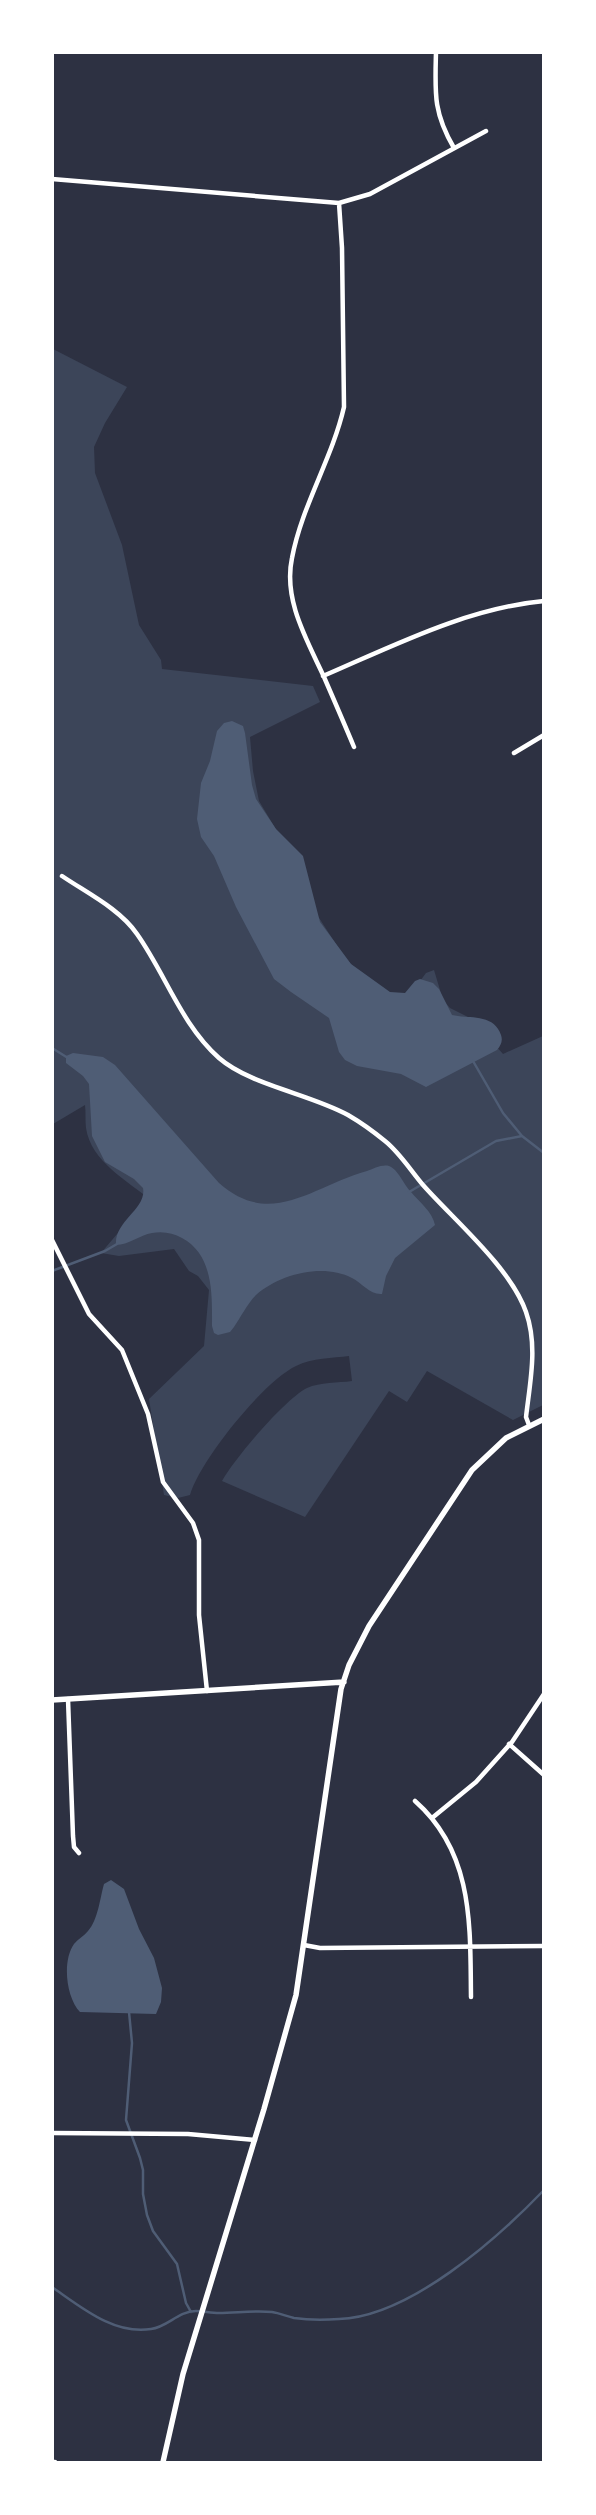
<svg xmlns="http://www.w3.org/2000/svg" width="596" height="2515" font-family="Quicksand,sans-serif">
  <rect width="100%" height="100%" fill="#2d3142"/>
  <!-- green -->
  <path fill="#3c4559" d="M53 349 127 387 105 423 94 447 95 473 122 545 139 625 161 660 162 669 313 686 320 702 250 737 253 771 259 801 280 836 312 907 343 955 367 982 406 1000 426 973 434 970 443 1000 450 1008 472 1019 503 1054 543 1036V1405L513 1420 427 1371 407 1402 389 1391 305 1517 222 1481C235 1458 285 1399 307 1388 320 1382 338 1383 352 1381L349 1356C333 1358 312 1358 296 1366 264 1381 200 1460 190 1495L178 1498 164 1495 149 1399 204 1346 209 1290 198 1276 189 1271 174 1249 119 1256 101 1253 123 1227 152 1201C128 1181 91 1162 86 1128 85 1120 86 1113 85 1105L53 1124Z"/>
  <!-- water -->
  <path fill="#4f5d75" d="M232 721 243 726 245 733 252 785 256 799 276 829 303 856 320 922 351 964 390 992 405 993 415 981 420 979 433 983 439 989 452 1015C468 1019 494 1013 501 1035 503 1041 501 1045 497 1050L426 1087 401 1074 357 1066 345 1060 339 1052 329 1018 291 992 274 979 236 907 214 856 201 837 197 819 201 783 210 761 217 731 224 723Z
    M73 1053 103 1057 115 1065 219 1183C271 1229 313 1186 367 1171 373 1169 382 1164 389 1166 398 1169 404 1185 411 1192 420 1203 432 1211 435 1225L395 1258 386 1276 382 1294C370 1295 362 1283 352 1278 323 1263 280 1274 256 1295 247 1304 241 1317 234 1327L230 1332 218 1335 214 1333 212 1326C212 1296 214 1255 182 1238 173 1233 163 1231 152 1233 140 1235 128 1245 116 1245 114 1221 147 1209 143 1188L134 1179 105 1162 92 1136 89 1084 83 1076 66 1063V1056Z
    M111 1880 124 1889 139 1929 154 1958 162 1988 161 2002 156 2014 80 2012C66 1997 62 1961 74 1944 78 1939 84 1936 88 1931 98 1920 100 1898 104 1884Z"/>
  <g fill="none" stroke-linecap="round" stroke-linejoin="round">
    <!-- stream -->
    <path stroke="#4f5d75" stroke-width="2.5" d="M52 1048 68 1058
      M473 1061 503 1113 522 1136 544 1153
      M409 1192 496 1141 522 1136
      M52 1271 105 1251 117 1244
      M129 2012 132 2043 126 2120 140 2158 143 2170V2194L147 2215 153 2231 177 2264 186 2303 191 2312
      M52 2287C81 2307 114 2335 151 2329 168 2327 178 2311 196 2311 203 2311 211 2313 219 2313 236 2313 254 2310 272 2312 279 2313 286 2316 294 2318 308 2320 324 2320 339 2319 409 2317 497 2239 544 2190"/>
    <!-- minor -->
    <path stroke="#fff" stroke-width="4.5" d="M436 52C435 93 433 112 454 148
      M52 179 339 203 370 194 486 131
      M339 203 342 248 344 407C332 459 302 505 292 558 283 600 307 640 324 677 334 700 344 723 354 747
      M323 676C393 646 467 608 544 601
      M514 753 544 735
      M62 876C87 893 120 909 137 934 166 975 181 1024 219 1058 250 1085 310 1094 348 1115 360 1122 374 1132 385 1141 400 1153 411 1171 423 1185 453 1219 511 1268 526 1312 538 1346 530 1382 526 1417L529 1425
      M52 1240 89 1314 122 1350 148 1414 163 1482 193 1523 199 1540V1615L207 1691
      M68 1699 73 1836 74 1847 79 1853
      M509 1744 544 1775
      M415 1801C474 1853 470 1926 471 1997
      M432 1818 476 1782 512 1742 544 1694
      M304 1945 320 1948 544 1946
      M52 2133 188 2134 255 2140
      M52 2462H55"/>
    <!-- tertiary -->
    <path stroke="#fff" stroke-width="5.5" d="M52 1700 344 1682
      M163 2462 183 2374 264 2109 296 1995 341 1689 349 1665 369 1626 472 1470 506 1438 544 1419"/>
  </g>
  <!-- border -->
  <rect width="596" height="2515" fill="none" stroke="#ffffff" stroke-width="108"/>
</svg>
